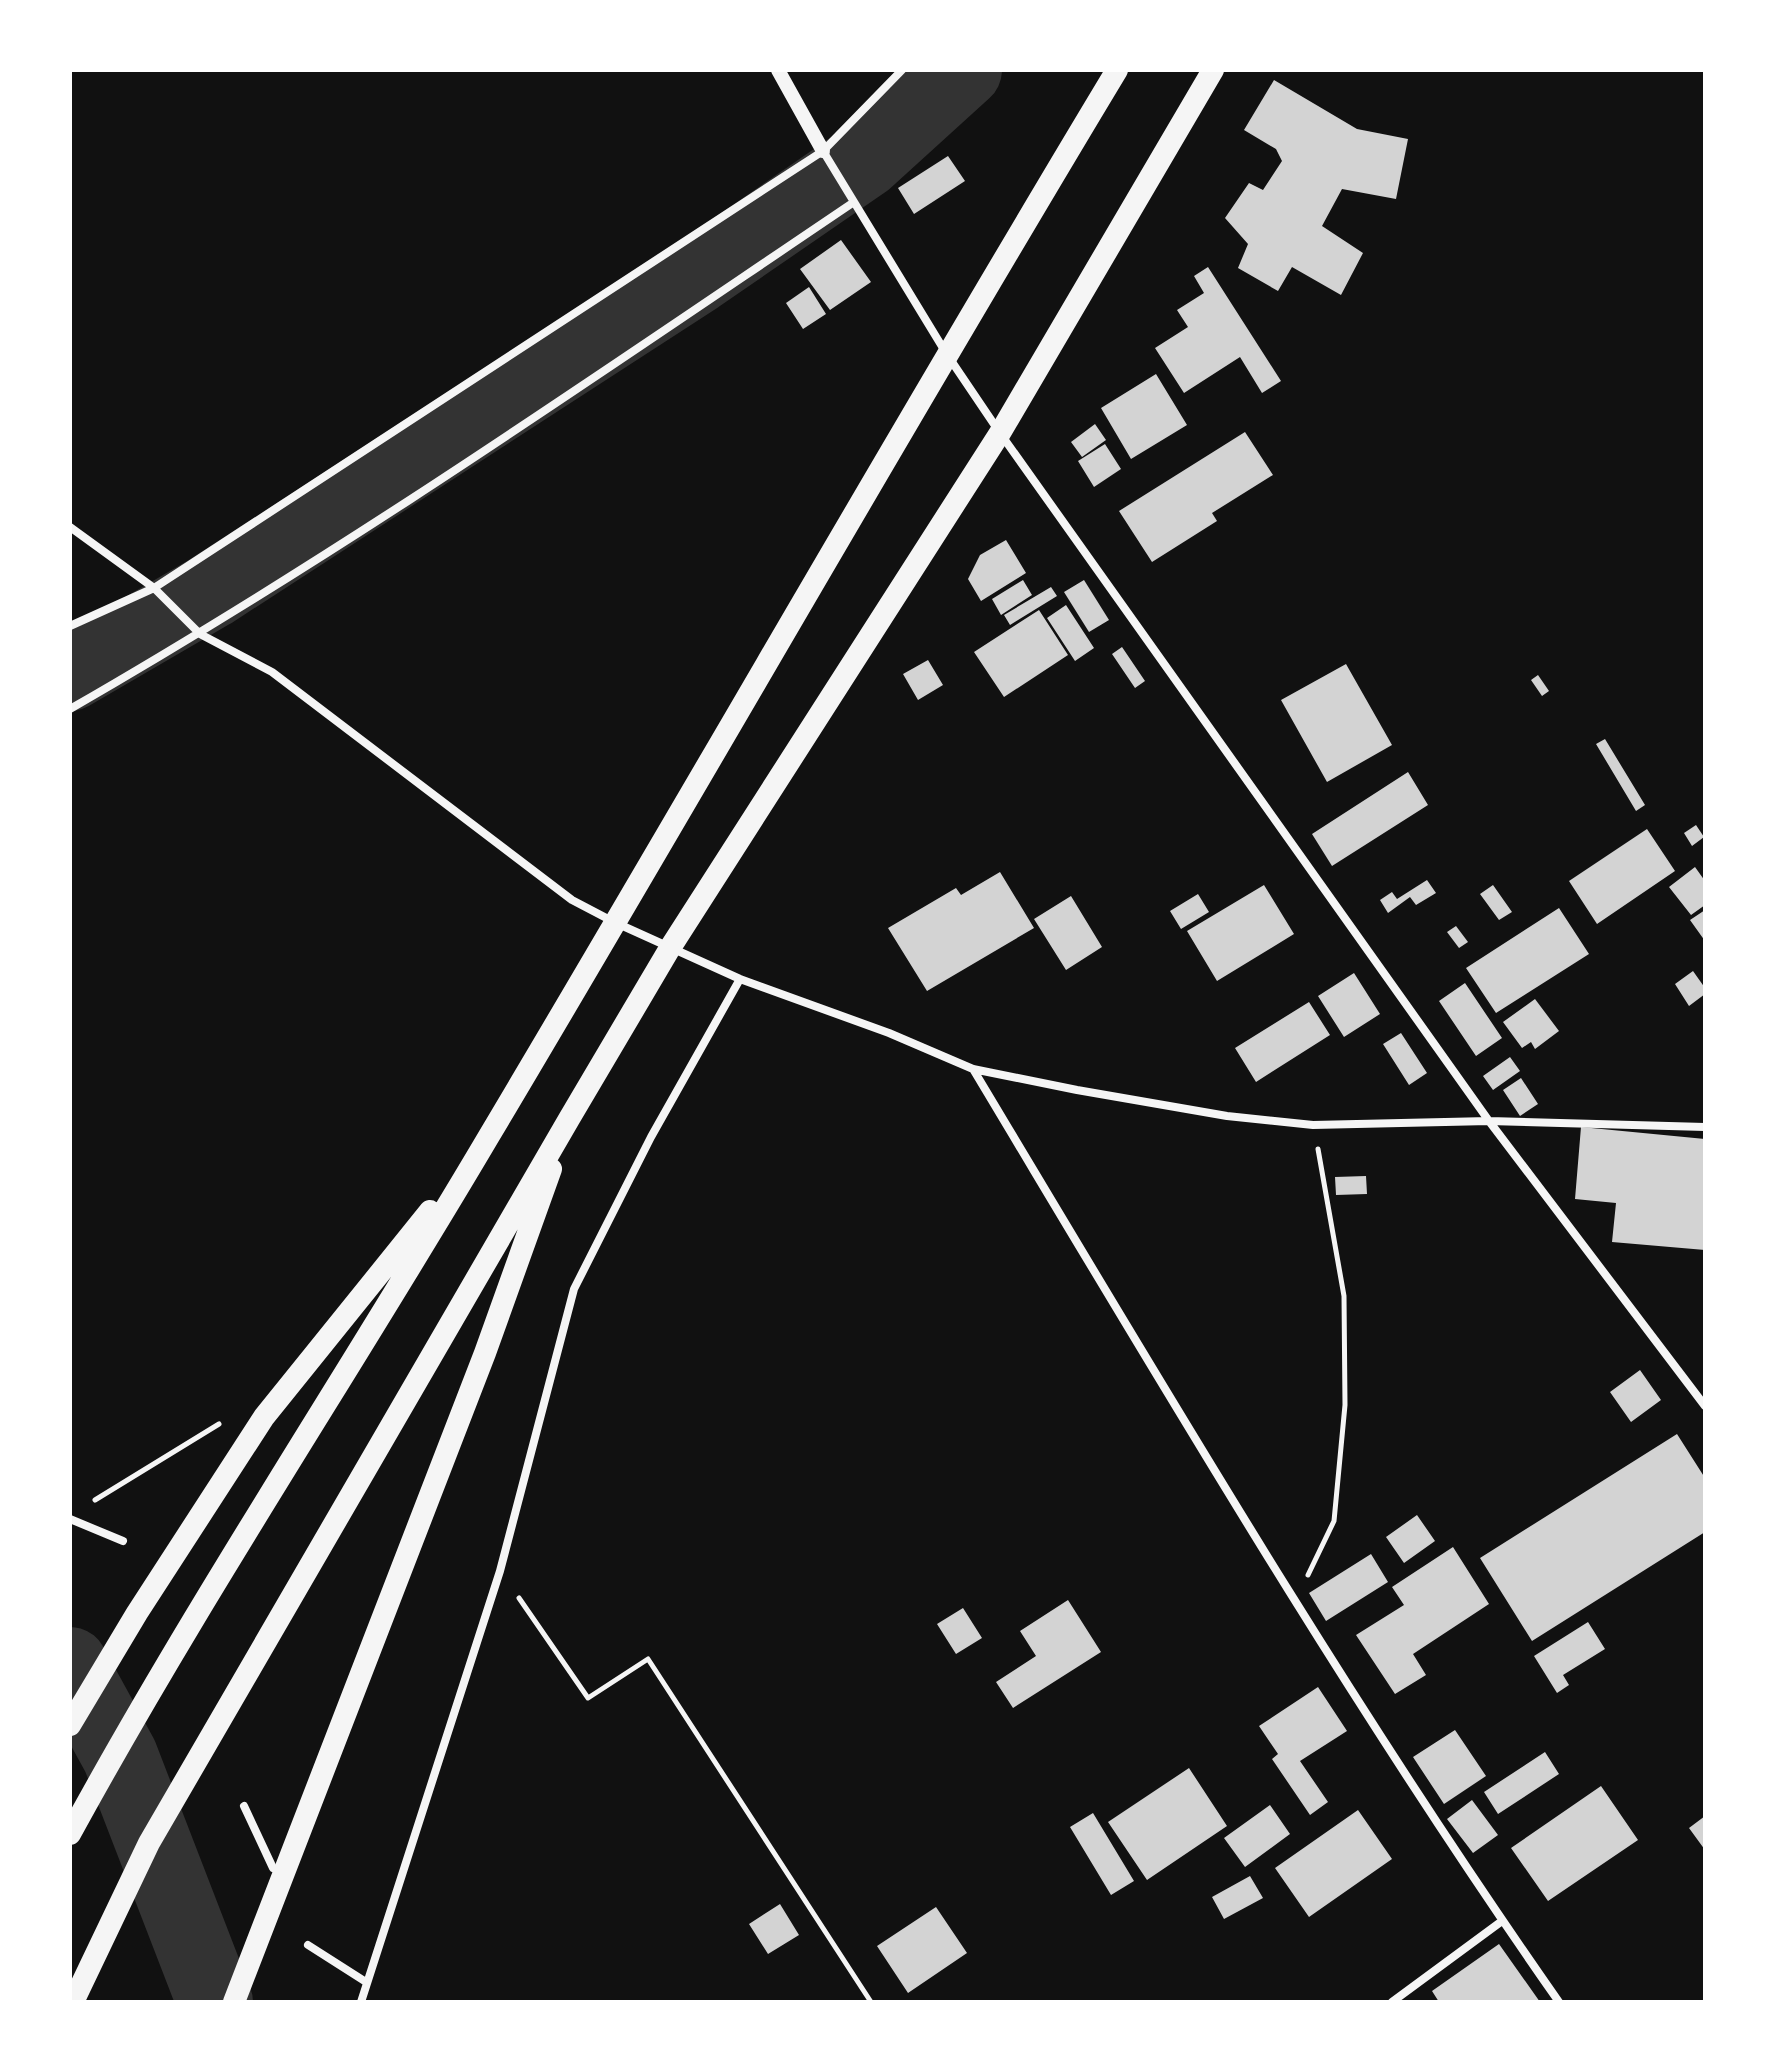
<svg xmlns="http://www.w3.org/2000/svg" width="1775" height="2072" font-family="'Varela Round',sans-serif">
  <rect width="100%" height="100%" fill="#111"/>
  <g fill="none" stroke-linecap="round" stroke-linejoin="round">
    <!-- river -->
    <path stroke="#333" stroke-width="76" d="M70 673 211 591 698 275 865 160 964 70
      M70 1665 120 1756 215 2002"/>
  </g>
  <!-- building -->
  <path fill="#d3d3d3" d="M1274 80 1357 129 1408 139 1396 199 1342 189 1322 226 1363 253 1341 295 1292 267 1278 291 1238 268 1248 244 1225 218 1249 183 1263 190 1282 161 1276 149 1244 130Z
    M948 156 965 181 914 214 898 188Z
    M841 240 871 282 830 310 800 269Z
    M1208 267 1281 381 1262 393 1240 357 1184 393 1155 348 1188 327 1177 310 1204 293 1194 276Z
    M809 287 826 314 803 329 786 303Z
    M1156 374 1187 425 1131 459 1101 408Z
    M1095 424 1106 440 1082 457 1071 442Z
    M1245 432 1273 475 1212 513 1217 521 1152 562 1119 511Z
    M1105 444 1121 469 1094 487 1078 461Z
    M1006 540 1026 573 981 601 968 579 980 555Z
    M1023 580 1032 595 1001 615 992 599Z
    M1084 580 1109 620 1089 632 1064 592Z
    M1051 587 1057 596 1010 625 1004 615Z
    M1066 605 1094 648 1075 661 1047 618Z
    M1039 610 1068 655 1004 697 974 652Z
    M1122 647 1145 681 1135 688 1112 654Z
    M928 660 943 685 918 700 903 674Z
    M1346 664 1392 745 1327 782 1281 700Z
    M1538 675 1549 691 1542 696 1531 680Z
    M1605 739 1645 805 1636 811 1596 744Z
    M1408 772 1428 805 1332 866 1312 834Z
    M1696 825 1704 837 1692 846 1684 833Z
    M1647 829 1675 871 1597 924 1569 881Z
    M1695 867 1705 881V905L1691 915 1669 887Z
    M1000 872 1034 928 927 991 888 928 956 888 961 895Z
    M1427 880 1436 893 1416 905 1410 897 1388 913 1380 900 1392 892 1397 899Z
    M1264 885 1294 934 1217 981 1187 931Z
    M1493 885 1512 912 1499 920 1480 894Z
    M1198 894 1209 912 1181 929 1170 911Z
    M1071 896 1102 947 1066 970 1034 919Z
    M1559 908 1589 954 1496 1013 1466 968Z
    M1705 910V941L1690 920Z
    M1456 926 1468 942 1459 948 1447 932Z
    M1693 971 1705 988V994L1689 1006 1675 984Z
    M1354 973 1380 1014 1344 1037 1318 996Z
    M1465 983 1502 1038 1476 1056 1439 1001Z
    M1535 999 1559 1031 1535 1049 1531 1042 1522 1048 1503 1022Z
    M1309 1002 1330 1035 1256 1082 1235 1048Z
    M1401 1033 1427 1073 1409 1085 1383 1044Z
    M1510 1057 1520 1071 1493 1090 1483 1076Z
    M1521 1078 1538 1104 1520 1116 1503 1090Z
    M1581 1127 1705 1139V1250L1612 1242 1616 1203 1575 1199Z
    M1366 1176 1367 1194 1336 1195 1335 1177Z
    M1640 1370 1661 1400 1631 1422 1610 1392Z
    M1677 1434 1705 1478V1532L1532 1641 1480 1558Z
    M1417 1515 1435 1541 1404 1563 1386 1537Z
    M1453 1547 1489 1604 1413 1654 1426 1675 1395 1694 1356 1635 1404 1605 1392 1587Z
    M1371 1554 1388 1582 1326 1621 1309 1593Z
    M1068 1600 1101 1652 1013 1708 996 1682 1036 1656 1020 1631Z
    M963 1608 982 1638 956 1654 937 1624Z
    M1588 1622 1605 1649 1563 1675 1569 1685 1557 1693 1534 1656Z
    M1318 1687 1347 1731 1300 1761 1328 1802 1310 1815 1272 1759 1278 1754 1259 1726Z
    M1455 1730 1486 1776 1444 1804 1413 1757Z
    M1545 1752 1559 1774 1498 1814 1484 1792Z
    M1189 1768 1227 1826 1147 1880 1108 1822Z
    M1601 1786 1638 1840 1548 1901 1511 1848Z
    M1472 1800 1498 1835 1473 1853 1447 1819Z
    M1270 1805 1290 1834 1245 1867 1224 1838Z
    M1358 1810 1392 1859 1309 1917 1275 1868Z
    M1093 1813 1134 1881 1111 1895 1070 1827Z
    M1705 1816V1850L1689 1828Z
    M1250 1876 1263 1898 1224 1919 1212 1897Z
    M780 1904 799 1935 768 1954 749 1924Z
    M936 1907 967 1953 908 1993 877 1946Z
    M1499 1944 1540 2002H1439L1432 1991Z"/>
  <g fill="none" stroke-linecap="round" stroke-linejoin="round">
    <!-- path -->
    <path stroke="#f5f5f5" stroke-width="5" d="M95 1500 219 1424
      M1308 1575 1334 1521 1345 1405 1344 1296 1318 1149
      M519 1598 588 1698 648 1659 871 2002"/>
    <!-- minor -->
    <path stroke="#f5f5f5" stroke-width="8" d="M823 151 946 353 1000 433 1489 1121 1705 1406
      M70 527 154 588 200 634 272 672 572 900 614 922 740 979 889 1033 973 1069 1077 1090 1227 1116 1313 1125 1489 1121 1705 1127
      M70 626 154 588 823 151 902 70
      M70 709C340 554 596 376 854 202
      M973 1069C1162 1384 1348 1701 1559 2002
      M70 1519 123 1541
      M244 1806 273 1868
      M308 1945 366 1982
      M361 2002 500 1571 574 1289 651 1137 740 979
      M1392 2002 1502 1921"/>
    <!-- tertiary -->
    <path stroke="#f5f5f5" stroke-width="14" d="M778 70 823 151"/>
    <!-- trunk -->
    <path stroke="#f5f5f5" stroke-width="22" d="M70 1725 137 1613 264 1417 430 1211
      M70 1834C200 1596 351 1370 489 1136 700 782 904 423 1117 70
      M73 2002 149 1843 569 1119 670 948 1000 433 1213 70
      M234 2002 485 1353 551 1169"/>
  </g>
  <!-- border -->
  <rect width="1775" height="2072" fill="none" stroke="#ffffff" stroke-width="144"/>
</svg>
